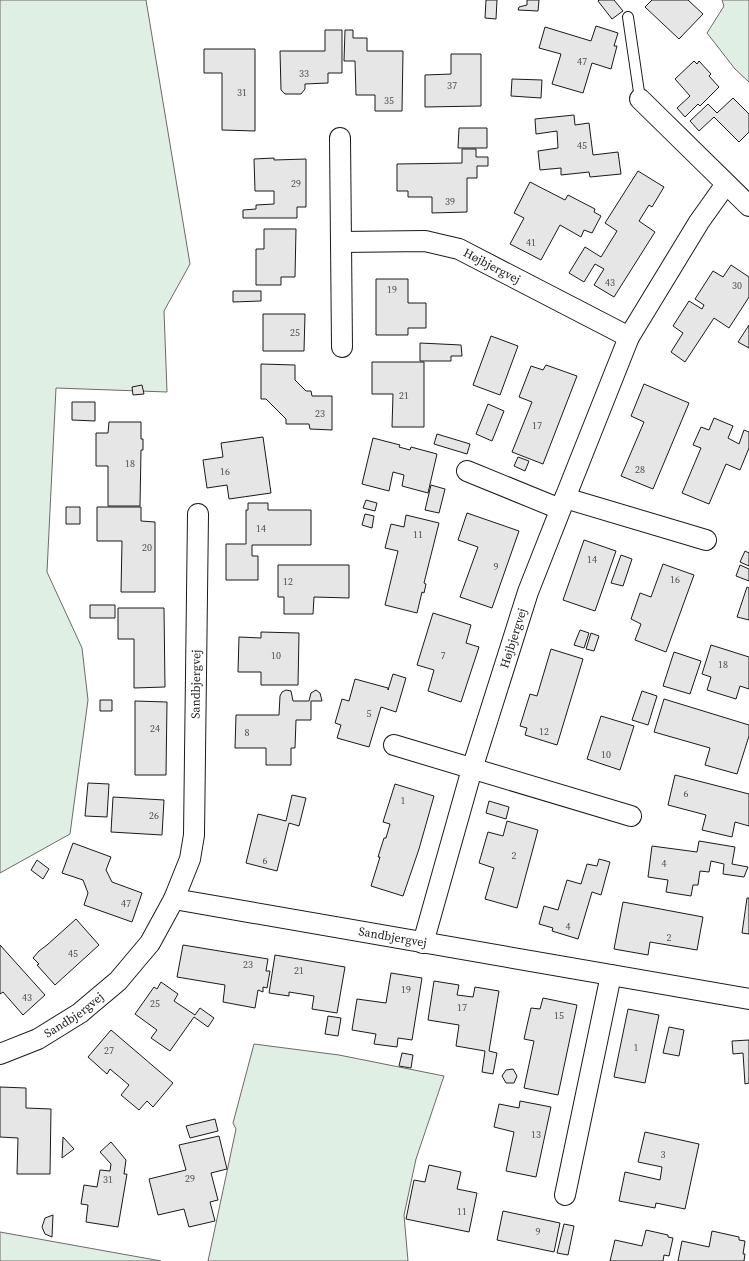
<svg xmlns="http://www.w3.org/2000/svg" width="749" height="1261" font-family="'Source Serif 4',serif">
  <rect width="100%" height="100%" fill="#fff"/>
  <!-- green -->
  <path fill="#e0efe3" stroke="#6a6a6a" d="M0 0H146L190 264 164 311 167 392 56 388 47 572 82 648 88 700 70 834 0 873Z
    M722 0H749V82L735 69 707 33 724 6Z
    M254 1044 339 1055 444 1076 416 1159 404 1215 408 1261H208L236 1129 233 1123Z
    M0 1232 161 1261H0Z"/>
  <!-- building -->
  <path fill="#e6e6e6" stroke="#1a1a1a" d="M486 0H497L496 19 485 18Z
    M527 0H539L538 11 518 10 519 7 527 5Z
    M599 0H614L623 11 612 19 598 1Z
    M652 0H688L703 14 679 39 645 7Z
    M596 26 618 33 614 46H617L611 69 592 63 583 93 552 84 561 54 539 48 545 27 591 41Z
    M325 30H342V73H328V83L305 84V89L301 94H285L281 90 280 51H325Z
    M345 30H353V38H367V51H403L402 111H375V95H356L355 61H344Z
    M204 49H255V131L222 130V73H204Z
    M451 54H481V106L425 107V75L451 74Z
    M694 61 697 64 699 61 711 74 709 76 719 87 700 106 698 104 685 117 677 108 690 96 675 79Z
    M512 79 542 80 541 98 511 96Z
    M733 98 749 114V132L739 142 714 117 699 131 690 121 708 104 717 113Z
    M574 115 575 125 589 123 593 155 618 152 621 174 590 177 589 172 561 175V168L540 170 538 151 558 148 557 131 536 134 535 119Z
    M459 128H487V148H458Z
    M462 149H476V157H488V166H477V178H467V212L432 213V197H408V191H397V164L462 163Z
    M274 158V160L306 159V207H297V218H243V210L256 209V205L274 204V191H255L254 159Z
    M638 171 664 187 652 207 649 205 639 221 655 232 614 297 594 285 604 269 595 264 584 282 569 273 585 247 601 257 617 231 605 223Z
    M530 182 565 200 568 195 595 209 594 212 601 216 592 233 584 230 581 237 560 225 541 260 510 244 524 218 514 213Z
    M264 229H296L295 277H281V285H256V249H264Z
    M731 265 749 277V297L729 328 714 318 685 362 671 352 683 333 673 326 689 301 702 309 704 305 695 299 713 271 723 277Z
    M376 279H408V303H426V328H408V335H376Z
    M233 291H261V301L233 302Z
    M263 314H305L304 351H263Z
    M749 325V348L738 342Z
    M491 336 518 346 500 395 473 385Z
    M420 343 461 345 462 356H451V361H420Z
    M372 362H424V427H392L393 394H372Z
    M261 364 295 365V380L306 391H311L312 396H332V430L310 429 309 424H286V419L266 399H261Z
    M546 365 577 376 543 464 512 452 532 402 519 397 531 366 543 370Z
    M644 384 689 403 653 489 621 476 644 422 631 416Z
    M142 385 144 394 133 395 132 387Z
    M72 402H95V421L72 420Z
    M488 404 504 411 492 441 476 434Z
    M714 418 733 426 728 438 739 444 744 430 749 432V448L740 470 726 464 709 504 682 493 701 448 693 445 701 427 709 430Z
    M109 422H141V439H143V450H141L140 506H108V466H96V433H108Z
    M437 434 470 444 467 454 434 444Z
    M263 437 271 493 229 499 227 485 207 488 203 460 223 457 221 443Z
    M373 438 400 445 399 447 410 450 411 447 437 454 428 493 402 486 404 475 393 472 389 491 362 484Z
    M518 457 529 461 525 471 514 466Z
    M431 485 445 489 439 513 425 510Z
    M366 500 377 503 375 511 363 508Z
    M248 503H268V510H311V545H252V556H258V580H226V544H246V510H248Z
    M66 507H80V524H66Z
    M97 507H141V521L155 522V592H121L122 541H97Z
    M467 513 519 531 492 608 460 597 478 547 458 540Z
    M365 514 374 516 372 528 362 525Z
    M406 515 439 523 424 583 426 584 424 593 422 592 417 613 385 605 398 551 385 548 391 524 404 527Z
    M584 540 616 551 595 611 563 600Z
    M745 551 749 553V566L740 562Z
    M621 555 632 559 623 586 611 583Z
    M663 564 694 575 666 652 635 640 641 624 631 619 640 593 651 597Z
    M278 565H349V598L314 597 313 614H284V597H278Z
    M740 565 749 569V581L736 576Z
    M747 587 749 588V620L737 617Z
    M90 605H115V618H90Z
    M118 608H164L165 687 134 688V639H118Z
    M433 613 471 625 466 643 479 647 461 702 428 691 434 670 417 665Z
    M580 630 589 633 584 648 574 645Z
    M261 632 299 633 298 685H261V672H238L239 637 261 638Z
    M591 633 599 636 594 651 586 649Z
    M711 645 749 657V689L740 686 736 699 707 690 711 677 702 674Z
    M551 649 583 659 557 745 525 735 527 728 520 726 530 694 537 696Z
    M674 652 701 661 690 694 663 686Z
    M393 674 406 678 396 712 381 707 369 747 337 738 341 725 335 723 342 699 349 701 355 679 388 688V690Z
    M286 690 291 691 293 701H309L311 693 316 690 320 693 322 701H311V720H296L295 748H291V765H266V748H235L236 715H279L280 696 282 692Z
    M642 691 657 696 648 725 632 720Z
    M664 699 749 725V736L737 774 705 765 710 748 654 732Z
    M100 700H112V711H100Z
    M135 701 167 702 166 775H135Z
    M601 716 634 726 620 770 587 759Z
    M675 775 749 794V826L735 822 732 837 702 830 706 815 668 805Z
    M88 783 109 784 107 817 85 816Z
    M395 784 434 796 419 849 403 896 371 886 380 857H378L384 838H386L390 824 383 822Z
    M292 795 306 798 299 826 289 823 277 871 246 863 258 814 286 821Z
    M113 797 164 800 162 835 111 832Z
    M489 801 509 807 506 819 486 813Z
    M507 821 538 830 517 908 485 899 494 868 479 863 488 832 503 836Z
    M699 841 735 847 732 864 748 867 744 877 723 874 724 864 711 861 709 872 700 871 698 885H693L691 896 666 892 668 880 648 877 652 846 697 852Z
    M73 843 111 857 106 870 112 882 142 893 132 922 84 905 88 893 83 880 62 873Z
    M599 859 610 862 601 895 592 892 578 939 552 931 553 928 539 924 544 906 558 910 567 880 581 884 587 864 597 866Z
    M37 860 49 869 43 879 31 870Z
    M747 898H749V934L742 933Z
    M623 902 703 917 697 950 650 942 648 955 614 949Z
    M76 919 99 945 55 985 37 965 39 964 33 958 39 951 47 945Z
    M0 945 45 995 23 1015 3 992 0 994Z
    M183 945 268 959 266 971H270L267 988 263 987V992L258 990 255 1008 223 1002 225 985 177 977Z
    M275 955 345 967 337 1013 312 1009 314 996 289 992V996L269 993Z
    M391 973 422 978 412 1040 398 1038 397 1047 374 1044 376 1034 352 1030 357 999 386 1003Z
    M434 981 459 985 457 995 473 997 475 987 499 991 489 1051 497 1053 493 1074 482 1072 485 1051 456 1046 459 1025 428 1020Z
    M161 982 178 994 174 1001 195 1015 200 1008 214 1018 208 1027 194 1017 170 1051 151 1038 157 1030 135 1014 154 987 157 989Z
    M543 998 577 1005 558 1095 524 1088 534 1041 524 1039 531 1008 540 1009Z
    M628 1009 659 1015 645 1083 614 1077Z
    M328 1016 341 1018 338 1036 325 1034Z
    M669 1027 684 1030 679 1056 663 1053Z
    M111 1030 173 1083 153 1107 147 1101 139 1110 121 1095 129 1085 110 1069 107 1074 88 1057Z
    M749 1040V1083L745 1084 743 1053 733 1054 732 1041Z
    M402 1053 413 1055 411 1068 399 1066Z
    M513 1069 517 1076 514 1083H506L502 1076 506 1070Z
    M0 1087 26 1088V1108L51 1109 50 1174H17L18 1138 0 1137Z
    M520 1101 551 1107 536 1177 506 1171 514 1132 494 1127 499 1104 519 1108Z
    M215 1119 218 1131 190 1138 186 1126Z
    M645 1132 699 1144 685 1209 656 1203 655 1208 619 1201 625 1172 660 1180 662 1167 638 1162Z
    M219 1136 227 1169 211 1173 218 1200 210 1202 215 1221 189 1227 184 1209 158 1215 149 1179 186 1170 179 1145Z
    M63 1137 74 1149 62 1158Z
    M111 1142 126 1160 124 1174H127L118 1227 86 1222 88 1205 81 1204 84 1185 97 1187 100 1170 110 1171 111 1164 100 1152Z
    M429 1165 461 1172 457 1189 477 1193 469 1232 406 1219 414 1180 425 1182Z
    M503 1211 560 1223 554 1252 497 1240Z
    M53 1215 52 1237 45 1234 42 1227 45 1218Z
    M564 1224 574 1226 568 1255 557 1253Z
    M646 1230 668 1235V1237L673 1238 669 1256 664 1255 663 1261H610L615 1240 642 1246Z
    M712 1231 739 1237V1240L745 1241 743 1254H745L744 1261H678L682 1241 709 1247Z"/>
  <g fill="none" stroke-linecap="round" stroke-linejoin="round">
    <defs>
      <path id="lane" d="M628 17 640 99"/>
      <g id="street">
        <path d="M640 99 749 206"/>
        <path d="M340 138 342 347"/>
        <path id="s1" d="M341 242 425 241 459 249 629 337"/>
        <path d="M467 471 560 509"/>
        <path d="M565 498 706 540"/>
        <path d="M394 745 631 816"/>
        <path id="s2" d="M174 899 749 999"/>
        <path id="s3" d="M423 943 472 769 528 592 565 498 629 337 699 222 726 184"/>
        <path id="s4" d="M0 1054 38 1039 80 1013 118 981 150 943 174 899 190 859 194 835 198 514"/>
        <path d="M565 1195 611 975"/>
      </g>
    </defs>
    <!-- lane casing -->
    <use href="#lane" stroke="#1a1a1a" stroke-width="12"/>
    <!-- street casing -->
    <use href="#street" stroke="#1a1a1a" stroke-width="22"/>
    <!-- lane -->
    <use href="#lane" stroke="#fff" stroke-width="10"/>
    <!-- street -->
    <use href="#street" stroke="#fff" stroke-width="20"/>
  </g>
  <g text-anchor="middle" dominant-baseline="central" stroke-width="3" stroke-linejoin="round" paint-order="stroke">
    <!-- number labels -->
    <g font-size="10" fill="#4d4d4d">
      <text x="582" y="61">47</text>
      <text x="304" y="73">33</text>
      <text x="452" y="85">37</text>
      <text x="242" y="92">31</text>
      <text x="389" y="100">35</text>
      <text x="582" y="145">45</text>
      <text x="296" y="183">29</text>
      <text x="450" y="201">39</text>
      <text x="531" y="242">41</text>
      <text x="610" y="282">43</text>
      <text x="737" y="285">30</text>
      <text x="392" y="289">19</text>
      <text x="295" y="332">25</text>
      <text x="404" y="395">21</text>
      <text x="320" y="413">23</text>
      <text x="537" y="425">17</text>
      <text x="130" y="463">18</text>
      <text x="640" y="469">28</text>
      <text x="225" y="471">16</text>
      <text x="261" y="528">14</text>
      <text x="418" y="534">11</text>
      <text x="147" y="547">20</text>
      <text x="592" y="559">14</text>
      <text x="496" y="566">9</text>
      <text x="675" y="579">16</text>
      <text x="288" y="581">12</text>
      <text x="276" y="655">10</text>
      <text x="443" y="655">7</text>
      <text x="723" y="664">18</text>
      <text x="369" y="713">5</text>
      <text x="155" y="728">24</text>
      <text x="544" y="731">12</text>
      <text x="247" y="732">8</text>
      <text x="606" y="754">10</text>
      <text x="686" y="793">6</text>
      <text x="403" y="800">1</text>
      <text x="154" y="815">26</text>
      <text x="514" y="855">2</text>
      <text x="265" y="860">6</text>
      <text x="664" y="863">4</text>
      <text x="126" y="903">47</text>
      <text x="568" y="926">4</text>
      <text x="669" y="937">2</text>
      <text x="73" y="953">45</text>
      <text x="248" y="964">23</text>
      <text x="299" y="970">21</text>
      <text x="406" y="989">19</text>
      <text x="27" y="997">43</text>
      <text x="155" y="1003">25</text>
      <text x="462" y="1007">17</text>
      <text x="559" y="1015">15</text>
      <text x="636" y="1047">1</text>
      <text x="109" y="1050">27</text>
      <text x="536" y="1134">13</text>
      <text x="663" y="1154">3</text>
      <text x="190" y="1178">29</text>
      <text x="108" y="1179">31</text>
      <text x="462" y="1211">11</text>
      <text x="538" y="1231">9</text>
    </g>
    <!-- street labels -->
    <g font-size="12" fill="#1a1a1a" stroke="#fff">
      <text stroke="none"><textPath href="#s1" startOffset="156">Højbjergvej</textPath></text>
      <text stroke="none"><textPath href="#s3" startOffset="318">Højbjergvej</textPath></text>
      <text stroke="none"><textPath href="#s4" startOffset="458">Sandbjergvej</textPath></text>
      <text stroke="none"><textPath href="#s2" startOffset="222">Sandbjergvej</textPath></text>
      <text stroke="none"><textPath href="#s4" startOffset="84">Sandbjergvej</textPath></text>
    </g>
  </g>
</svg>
